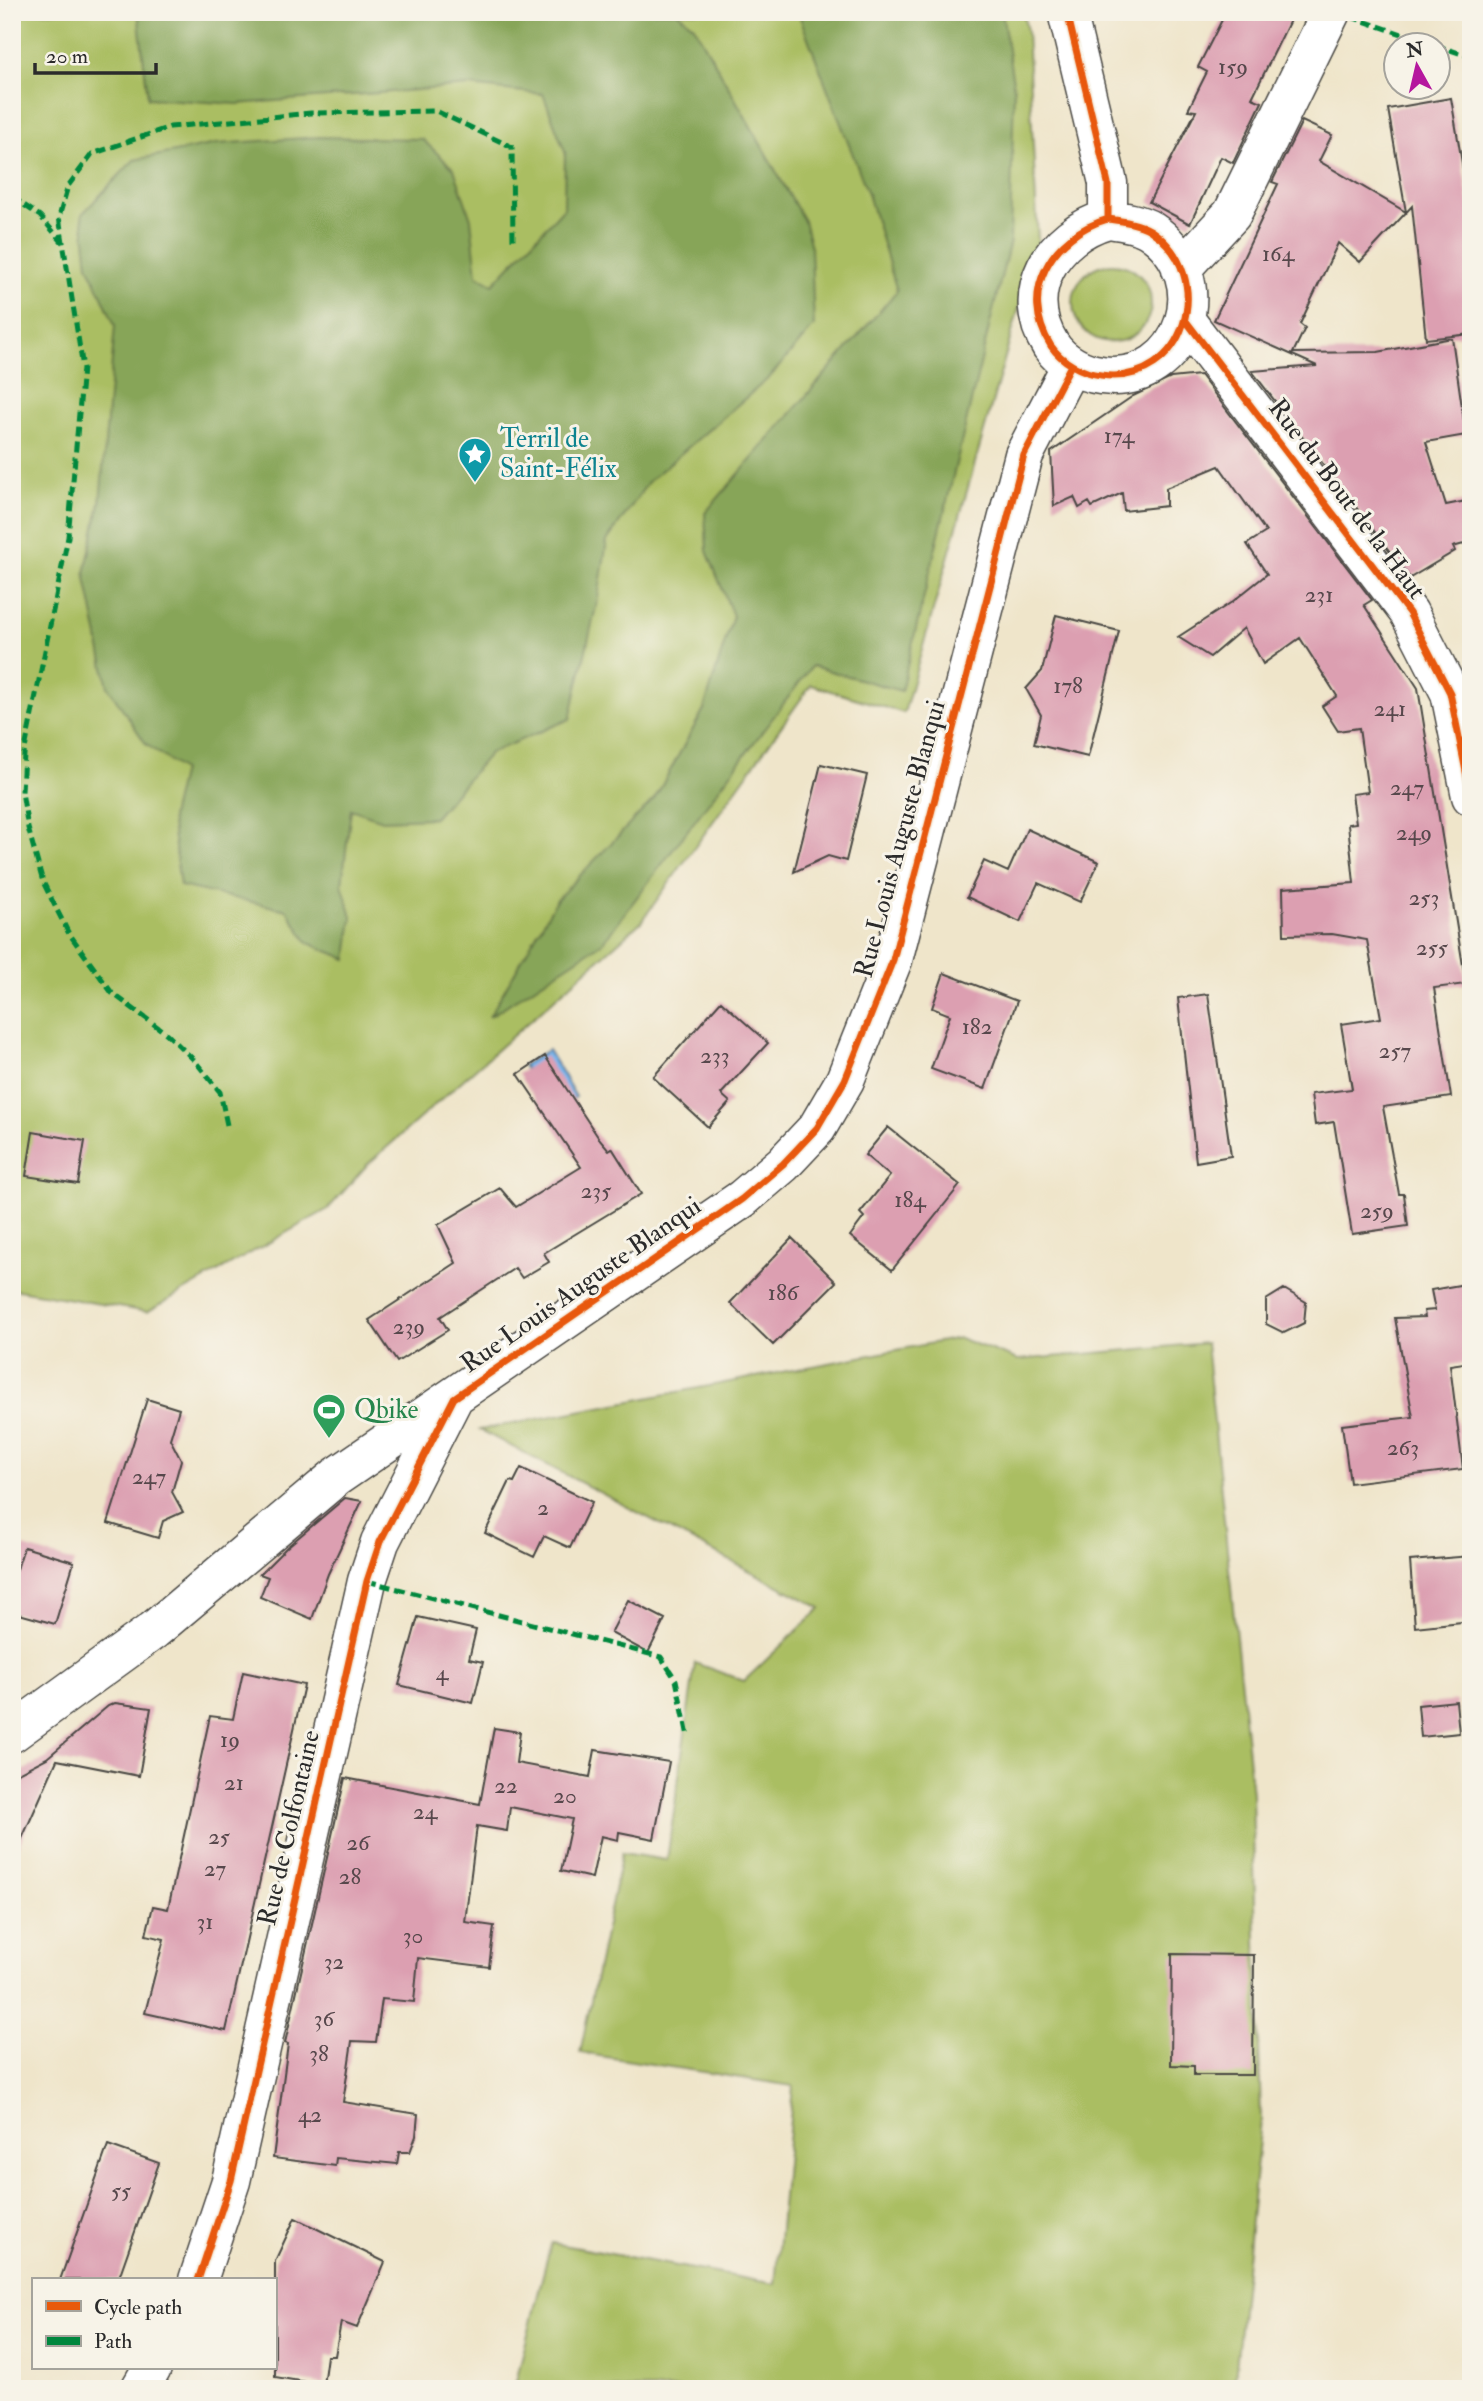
<svg xmlns="http://www.w3.org/2000/svg" width="1483" height="2401" font-family="'IM FELL Double Pica',serif">
  <rect width="100%" height="100%" fill="#f7f3e8"/>
  <filter id="ink" filterUnits="userSpaceOnUse"><feTurbulence type="fractalNoise" baseFrequency=".0143" numOctaves="2"/><feDisplacementMap in="SourceGraphic" scale="14" xChannelSelector="R" yChannelSelector="G"/><feConvolveMatrix kernelMatrix="1 2 1 2 8 2 1 2 1" color-interpolation-filters="sRGB"/></filter>
  <filter id="wash" filterUnits="userSpaceOnUse"><feTurbulence type="fractalNoise" baseFrequency=".00686" numOctaves="4" result="noise"/><feDisplacementMap in="SourceGraphic" scale="28" xChannelSelector="R" yChannelSelector="G"/><feGaussianBlur stdDeviation="1.57" result="paint"/><feColorMatrix in="noise" values="0 0 0 0 0 0 0 0 0 0 0 0 0 0 0 0 0 1.4 0 .05"/><feComposite in="paint" operator="in"/></filter>
  <g filter="url(#wash)">
    <rect width="100%" height="100%" fill="#efe5ca"/>
    <!-- green -->
    <path fill="#aabe62" stroke="#6a7446" stroke-width="2" d="M12 12H1023L1027 31 1038 241 904 713 811 685 641 922 367 1165 328 1209 147 1312 12 1289Z
      M1073 303a39 39 0 1 1 78 0a39 39 0 1 1-78 0Z
      M959 1338 1018 1360 1206 1343 1252 1794 1261 2120 1234 2389H514L551 2243 775 2284 793 2086 580 2053 622 1853 667 1860 695 1663 744 1681 821 1608 480 1430Z"/>
    <!-- forest -->
    <path fill="#87a558" stroke="#596842" stroke-width="2" d="M138 12H677L694 26 804 221 811 247 814 326 770 377 649 481 607 541 598 598 570 719 490 753 434 818 382 820 351 809 342 884 352 917 347 959 308 943 287 910 180 886 171 817 182 770 146 744 108 687 85 573 100 503 115 325 88 265 82 214 134 160 216 144 319 137 422 139 454 169 471 219 477 275 493 284 564 208 565 152 543 94 469 86 237 104 148 98Z
      M798 12H1002L1014 89 1010 241 901 691 812 666 603 942 489 1017 557 899 655 798 704 709 733 616 707 551 705 513 897 291 868 194Z"/>
    <!-- water -->
    <path fill="#7bb7ed" stroke="#53718c" stroke-width="2" d="M548 1050 576 1097 551 1112 523 1065Z"/>
    <g id="blocks">
      <!-- building -->
      <path fill="#dc9fb1" d="M1226 12H1294L1252 98 1262 102 1233 163 1221 157 1190 224 1149 202 1196 111 1188 110 1207 72 1198 67Z
        M1451 98 1471 216V334L1426 339 1412 206 1360 262 1338 243 1300 324 1305 328 1293 353 1378 352 1452 338 1466 435 1426 442 1446 505 1471 500V542L1453 547 1455 551 1410 578 1252 371 1317 366 1214 320 1278 184 1272 182 1302 121 1332 135 1319 161 1406 212 1388 109Z
        M1200 375 1372 600 1364 605 1418 688 1466 984 1434 988 1451 1097 1383 1107 1399 1194H1404L1408 1226 1352 1234 1334 1122 1315 1125 1311 1094 1352 1089 1341 1024 1381 1018 1367 940 1332 934 1284 935 1283 888 1354 883 1348 824 1356 823 1352 794 1368 792 1359 728 1338 731 1322 706 1337 696 1300 638 1263 664 1244 628 1210 657 1178 637 1232 602 1267 574 1247 544 1266 532 1219 466 1166 488V506L1124 511 1122 493 1092 507 1089 502 1079 508 1074 497 1054 506 1051 452 1133 396 1171 378Z
        M1056 615 1119 631 1088 757 1034 744 1041 715 1026 689 1042 671Z
        M821 764 867 775 846 861 828 856 794 872Z
        M1027 829 1099 862 1080 902 1038 883 1020 922 967 897 984 861 1008 872Z
        M944 973 1017 1001 985 1089 931 1069 950 1015 932 1008Z
        M1208 994 1231 1156 1196 1162 1178 998Z
        M721 1001 768 1043 721 1094 730 1102 708 1127 653 1077Z
        M545 1056 598 1137 609 1150 612 1148 641 1194 544 1253 549 1262 522 1278 515 1268 440 1317 448 1330 397 1362 369 1320 456 1263 438 1225 500 1188 516 1207 581 1167 518 1074Z
        M888 1127 960 1185 892 1270 850 1236 864 1217 860 1213 890 1176 865 1155Z
        M33 1132 85 1141 78 1184 26 1176Z
        M792 1238 836 1282 773 1345 730 1303Z
        M1471 1283V1362L1450 1365 1463 1469 1350 1483 1342 1425 1413 1417 1395 1318 1425 1317 1424 1311 1435 1310 1431 1290Z
        M1284 1289 1306 1302 1304 1323 1284 1333 1266 1324V1300Z
        M147 1399 179 1409 170 1439 181 1460 172 1492 183 1512 163 1521 158 1538 108 1523Z
        M521 1468 592 1502 570 1548 544 1536 534 1557 485 1533 510 1481 514 1482Z
        M345 1498 362 1501 328 1574 312 1619 260 1597 268 1577 260 1574 287 1547Z
        M24 1547 74 1562 55 1624 12 1612V1585Z
        M1471 1556V1621L1415 1627 1410 1561Z
        M628 1600 665 1619 648 1653 611 1633Z
        M418 1617 476 1630 469 1659 483 1662 473 1703 399 1685Z
        M243 1672 304 1685 226 2031 145 2013 164 1939 146 1935 153 1906 168 1909 210 1716 233 1719Z
        M1456 1701 1459 1733 1421 1737 1418 1705Z
        M115 1703 151 1708 139 1776 57 1760 12 1861V1776L47 1758 108 1706Z
        M494 1728 520 1732 516 1763 590 1777 595 1750 669 1762 654 1839 619 1832 618 1840 601 1836 592 1878 561 1871 572 1819 510 1807 507 1831 477 1826 465 1922 494 1926 489 1967 418 1958 414 2002 382 1999 376 2042 352 2041 343 2102 418 2114 416 2136 410 2152H399L397 2164 336 2158 335 2166 273 2158 288 2044 285 2043 345 1778 480 1804Z
        M1172 1954 1254 1955 1253 2075H1194V2066L1171 2065Z
        M108 2145 159 2163 118 2280H60Z
        M295 2218 385 2262 357 2328 341 2322 335 2356H327L323 2385 275 2377V2261Z"/>
    </g>
  </g>
  <g filter="url(#ink)">
    <use href="#blocks" fill-opacity="0" stroke="#484743" stroke-width="2"/>
    <g fill="none" stroke-linecap="round" stroke-linejoin="round">
      <defs>
        <path id="minor" d="M1067 12 1108 183V219
          M1108 219C1122 221 1138 223 1150 230 1219 275 1186 387 1101 375 1082 373 1062 362 1051 346 1017 292 1052 235 1108 219Z
          M1181 269 1232 214 1331 12
          M1186 321 1409 613 1450 693 1471 796
          M12 1733 154 1630 336 1477 742 1199 783 1164 817 1128 845 1080 893 960 1024 455 1071 365
          M198 2280 231 2181 367 1581 380 1542 453 1399
          M140 2389 152 2368"/>
      </defs>
      <!-- minor casing -->
      <use href="#minor" stroke="#484743" stroke-width="41"/>
      <!-- minor -->
      <use href="#minor" stroke="#fff" stroke-width="38"/>
      <!-- quiet -->
      <path stroke="#00873e" stroke-width="5" stroke-dasharray="10 5" stroke-linecap="butt" d="M1336 12 1471 57
        M12 197 40 216 63 243
        M227 1125 220 1092 195 1061 167 1034 112 993 68 932 43 882 28 828 22 792 24 754 68 537 83 368 59 217 68 186 92 154 170 127 311 113 436 111 512 147 513 242
        M367 1581 661 1657 676 1680 688 1736"/>
      <defs>
        <path id="cycleway" d="M1067 12 1108 183V219
          M1108 219C1122 221 1138 223 1150 230 1219 275 1186 387 1101 375 1082 373 1062 362 1051 346 1017 292 1052 235 1108 219Z
          M1186 321 1409 613 1450 693 1471 796
          M198 2280 231 2181 367 1581 380 1542 454 1398 742 1199 783 1164 817 1128 845 1080 893 960 1024 455 1071 365"/>
      </defs>
      <!-- cycleway casing -->
      <use href="#cycleway" stroke="#f7f3e8" stroke-width="11"/>
      <!-- cycleway -->
      <use href="#cycleway" stroke="#e8590c" stroke-width="7"/>
    </g>
  </g>
  <!-- icons -->
  <defs>
    <symbol id="sight-pin" viewBox="-11 -11 22 30"><path d="M0 17L-7.5 6A9.5 9.5 0 1 1 7.5 6Z" fill="#0f9aa8" stroke="#f7f3e8"/><path d="M0-6L1.8-2.2L6-1.7L2.9 1.2L3.7 5.4L0 3.3L-3.7 5.4L-2.9 1.2L-6-1.7L-1.8-2.2Z" fill="#fff"/></symbol>
    <symbol id="stadium-pin" viewBox="-11 -11 22 30"><path d="M0 17L-7.5 6A9.5 9.5 0 1 1 7.5 6Z" fill="#2e9e5b" stroke="#f7f3e8"/><path d="M0-5a6.5 5 0 1 0 0 10a6.5 5 0 1 0 0-10ZM-3.5-1.8h7v3.6h-7Z" fill="#fff"/></symbol>
  </defs>
  <g fill-rule="evenodd">
    <use href="#sight-pin" x="456" y="435" width="38" height="52"/>
    <use href="#stadium-pin" x="310" y="1391" width="38" height="52"/>
  </g>
  <g text-anchor="middle" dominant-baseline="central" stroke-width="6" stroke-linejoin="round" paint-order="stroke">
    <!-- number labels -->
    <g font-size="23" fill="#57484c">
      <text x="1233" y="66">159</text>
      <text x="1278" y="253">164</text>
      <text x="1119" y="435">174</text>
      <text x="1319" y="594">231</text>
      <text x="1068" y="685">178</text>
      <text x="1390" y="708">241</text>
      <text x="1407" y="787">247</text>
      <text x="1414" y="832">249</text>
      <text x="1424" y="897">253</text>
      <text x="1432" y="947">255</text>
      <text x="977" y="1026">182</text>
      <text x="1395" y="1050">257</text>
      <text x="715" y="1055">233</text>
      <text x="596" y="1190">235</text>
      <text x="910" y="1199">184</text>
      <text x="1377" y="1210">259</text>
      <text x="783" y="1292">186</text>
      <text x="409" y="1326">239</text>
      <text x="1403" y="1447">263</text>
      <text x="149" y="1476">247</text>
      <text x="543" y="1507">2</text>
      <text x="442" y="1672">4</text>
      <text x="230" y="1739">19</text>
      <text x="234" y="1782">21</text>
      <text x="506" y="1785">22</text>
      <text x="565" y="1795">20</text>
      <text x="425" y="1811">24</text>
      <text x="219" y="1836">25</text>
      <text x="358" y="1842">26</text>
      <text x="215" y="1868">27</text>
      <text x="350" y="1876">28</text>
      <text x="205" y="1921">31</text>
      <text x="413" y="1935">30</text>
      <text x="334" y="1961">32</text>
      <text x="324" y="2018">36</text>
      <text x="319" y="2053">38</text>
      <text x="310" y="2114">42</text>
      <text x="121" y="2190">55</text>
    </g>
    <!-- culture labels -->
    <g font-size="26" fill="#0d838f" stroke="#f7f3e8" text-anchor="start">
      <text x="500" y="439">Terril de<tspan x="500" dy="30">Saint-Félix</tspan></text>
    </g>
    <!-- street labels -->
    <g font-size="26" fill="#2b2b2b" stroke="#f7f3e8">
      <text transform="translate(1347 499) rotate(53)">Rue du Bout de la Haut</text>
      <text transform="translate(900 839) rotate(-75)">Rue Louis Auguste Blanqui</text>
      <text transform="translate(581 1285) rotate(-35)">Rue Louis Auguste Blanqui</text>
      <text transform="translate(289 1828) rotate(-77)">Rue de Colfontaine</text>
    </g>
    <!-- leisure labels -->
    <g font-size="26" fill="#27864d" stroke="#f7f3e8" text-anchor="start">
      <text x="354" y="1410">Qbike</text>
    </g>
  </g>
  <!-- margin -->
  <rect width="1483" height="2401" fill="none" stroke="#f7f3e8" stroke-width="42"/>
  <!-- legend -->
  <rect x="32" y="2278" width="245" height="91" fill="#f7f3e8" stroke="#a5a39c" stroke-width="2"/>
  <rect x="46" y="2301" width="35" height="10" fill="#e8590c" stroke="#a5a39c" stroke-width="2"/>
  <text x="94" y="2314" font-size="21" fill="#2b2b2b">Cycle path</text>
  <rect x="46" y="2336" width="35" height="10" fill="#00873e" stroke="#a5a39c" stroke-width="2"/>
  <text x="94" y="2348" font-size="21" fill="#2b2b2b">Path</text>
  <!-- north arrow -->
  <g transform="translate(1417 66) rotate(352)"><circle r="33" fill="#f7f3e8" stroke="#a5a39c" stroke-width="2"/>
  <path d="M0-5L12 26L0 18L-12 26Z" fill="#b5179e"/>
  <text y="-10" font-size="19" font-weight="bold" text-anchor="middle" fill="#2b2b2b">N</text>
  </g>
  <!-- scale -->
  <path d="M35 63v10h121v-10" fill="none" stroke="#2b2b2b" stroke-width="3.5"/>
  <text x="46" y="63" font-size="21" fill="#2b2b2b" stroke="#f7f3e8" stroke-width="5" paint-order="stroke">20 m</text>
</svg>
